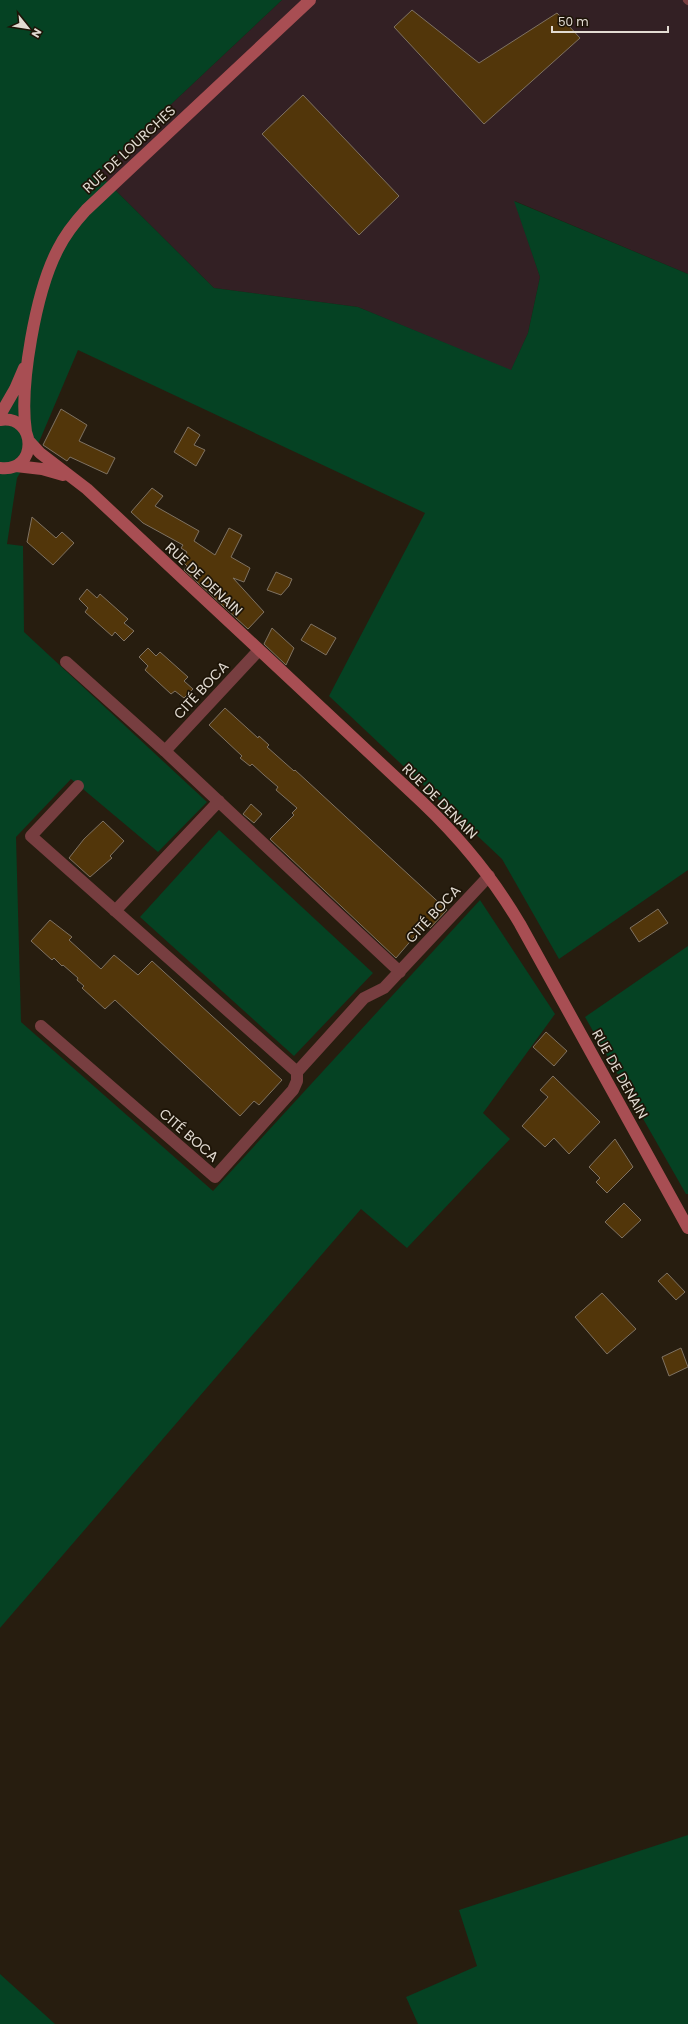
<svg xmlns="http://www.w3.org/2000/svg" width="688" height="2024" font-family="Poppins,sans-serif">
  <rect width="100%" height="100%" fill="#271d0f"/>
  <!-- industrial -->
  <path fill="#332024" d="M282 0H688V274L515 201 540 277 528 333 511 371 358 307 214 288 98 173Z"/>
  <!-- green -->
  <path fill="#054223" d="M0 0H282L98 173 214 288 358 307 511 370 528 333 540 277 514 201 688 274V870L559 959 502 859 329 696 425 513 78 350 39 442 17 478 7 544 23 546 24 632 207 802 158 852 71 779 16 837 21 1022 213 1191 480 900 555 1014 483 1113 510 1139 407 1248 361 1209 0 1628Z
    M219 830 373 973 294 1056 140 917Z
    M688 946V1194H686L585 1017Z
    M688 1835V2024H418L406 1997 477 1966 459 1910Z
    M0 1974 55 2024H0Z"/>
  <!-- building -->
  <path fill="#52360a" stroke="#7f7262" d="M412 10 479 63 557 13 580 38 484 124 394 27Z
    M303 95 399 196 359 235 262 134Z
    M61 409 87 425 79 441 115 458 107 474 70 457 67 461 43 445Z
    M188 427 200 435 194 445 205 450 196 466 174 452Z
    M152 488 163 496 155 506 199 531 194 541 215 555 229 528 242 535 231 557 250 568 244 582 233 578 264 612 248 629 184 570 187 566 182 561 187 552 181 548 183 545 143 523 131 512Z
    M32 517 56 538 62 532 74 543 53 565 27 542Z
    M276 572 292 579 289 586 281 595 267 590Z
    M87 589 97 598 100 594 128 619 124 623 134 631 124 641 115 632 112 636 85 612 88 608 79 599Z
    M311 624 336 638 326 655 301 640Z
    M272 628 294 648 286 665 264 644Z
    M148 648 156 656 160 652 188 677 184 681 193 689 184 698 175 691 171 694 145 670 148 666 139 657Z
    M225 708 258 738 259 736 269 745 267 747 294 771 295 770 447 910 430 928 428 925 422 931 420 930 396 958 270 839 294 815 292 813 297 808 276 790 278 787 264 775 252 764 250 766 240 758 242 756 209 725Z
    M251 804 262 814 254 823 243 814Z
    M103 821 124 841 110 856 112 858 90 877 69 858 84 839Z
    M658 909 668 923 639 942 630 928Z
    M50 920 72 937 69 940 101 969 114 955 138 975 152 961 282 1080 259 1105 254 1101 240 1116 115 1000 105 1009 82 988 84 986 77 980 78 978 63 965 62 966 54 958 52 960 31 941Z
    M546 1032 567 1051 554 1066 533 1047Z
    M553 1076 600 1122 569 1154 554 1138 545 1147 522 1126 548 1097 540 1090Z
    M615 1139 633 1167 607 1193 596 1182 600 1178 589 1167Z
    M624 1203 641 1220 622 1238 605 1222Z
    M667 1273 685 1292 676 1300 658 1281Z
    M602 1293 636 1329 607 1354 575 1317Z
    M681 1348 688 1367 669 1376 662 1357Z"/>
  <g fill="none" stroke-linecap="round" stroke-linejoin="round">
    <!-- lane -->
    <path stroke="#773e40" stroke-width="8" d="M687 0 688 1"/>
    <!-- street -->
    <path stroke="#773e40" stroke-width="12" d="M66 662 165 751 400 972
      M165 751 259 650
      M78 786 31 836 297 1072 364 998 384 988 489 876
      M115 911 219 801
      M41 1026 215 1177 293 1090 297 1081V1072"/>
    <!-- secondary -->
    <path stroke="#a84e53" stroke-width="12" d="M0 415 15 389 24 368
      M0 420C37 414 39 473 0 468
      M26 432C19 385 36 291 58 249 65 235 75 222 86 210L310 0
      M29 441 40 453 87 489 422 802C460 838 493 878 520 924L688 1228
      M16 466 42 469 63 475"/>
  </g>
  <g text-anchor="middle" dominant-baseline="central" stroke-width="3.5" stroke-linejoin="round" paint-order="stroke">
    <!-- street labels -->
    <g font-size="14" fill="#e2dbd2" stroke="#1d1407">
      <text transform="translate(129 149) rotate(-43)">RUE DE LOURCHES</text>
      <text transform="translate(204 579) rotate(43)">RUE DE DENAIN</text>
      <text transform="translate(201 690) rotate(-47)">CITÉ BOCA</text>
      <text transform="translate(440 801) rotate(45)">RUE DE DENAIN</text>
      <text transform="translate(433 914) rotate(-47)">CITÉ BOCA</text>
      <text transform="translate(620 1074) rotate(61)">RUE DE DENAIN</text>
      <text transform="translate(189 1135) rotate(41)">CITÉ BOCA</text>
    </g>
  </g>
  <!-- north arrow -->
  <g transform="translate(28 28) rotate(120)" stroke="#1d1407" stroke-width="3" paint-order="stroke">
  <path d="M0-3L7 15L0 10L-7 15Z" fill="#e2dbd2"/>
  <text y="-6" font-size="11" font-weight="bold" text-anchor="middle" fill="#e2dbd2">N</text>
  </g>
  <!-- scale -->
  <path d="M552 26v6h116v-6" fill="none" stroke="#e2dbd2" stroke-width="2"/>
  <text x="558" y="26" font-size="12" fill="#e2dbd2" stroke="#1d1407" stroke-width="3" paint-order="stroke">50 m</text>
</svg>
